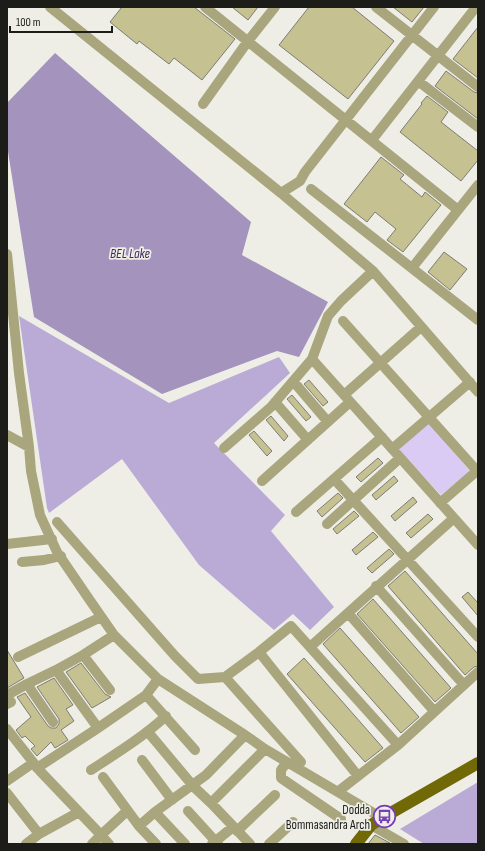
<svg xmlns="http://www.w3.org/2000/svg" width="485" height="851" font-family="'Sofia Sans Condensed',sans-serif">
  <rect width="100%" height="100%" fill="#eeeee7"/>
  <!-- green -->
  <path fill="#dacbf4" d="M428 422 470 471 441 495 398 449Z"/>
  <!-- forest -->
  <path fill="#baaad6" d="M19 316 169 403 279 357 290 373 214 443 285 515 271 531 334 607 310 630 293 614 274 630 199 565 122 459 49 513 47 508Z
    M478 782V844H424L400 829Z"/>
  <!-- water -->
  <path fill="#a393bd" d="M55 53 251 222 242 255 328 302 299 357 277 351 162 394 34 317 7 145V103Z"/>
  <!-- building -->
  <path fill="#c5c191" stroke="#7d7c76" d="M122 7H194L235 39 202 80 174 58 169 64 139 41 137 44 110 22Z
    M232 7H258L248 20Z
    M309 7H352L394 41 348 99 279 45Z
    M393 7H424L412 22Z
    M478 27V78L453 59Z
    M446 71 474 92 478 93V119L435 86Z
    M427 96 448 112 441 122 478 151V160L461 181 400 132 422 104 421 103Z
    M381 157 404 175 400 179 422 197 425 192 441 205 403 252 387 240 396 229 375 212 367 222 344 204Z
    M444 252 467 269 450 290 428 272Z
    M309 380 328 402 323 406 304 384Z
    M292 395 311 417 306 421 287 399Z
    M271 416 288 436 284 441 266 420Z
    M254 431 272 451 267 456 249 435Z
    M378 458 383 463 361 482 356 477Z
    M394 476 398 481 376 500 372 495Z
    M338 493 343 498 322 517 317 511Z
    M413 497 417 502 395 521 391 516Z
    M354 511 359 516 337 534 333 529Z
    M428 514 433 519 411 538 406 533Z
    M373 532 378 537 356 555 352 550Z
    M389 549 394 554 372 573 367 568Z
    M405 571 478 654V666L474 667 465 675 388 586Z
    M468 592 478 603V616L462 597Z
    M373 599 451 688 435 702 357 614Z
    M340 628 419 717 401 733 323 644Z
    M7 650 24 678 7 688Z
    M304 658 383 748 365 762 287 674Z
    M81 663 105 694 111 697 92 708 66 672Z
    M54 678 73 705 66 709 74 721 61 730 68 740 55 748 51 742 37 756 31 749 35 746 25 736 22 738 16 730 31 717 17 697 25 693 48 726 51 728H56L59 724V719L37 687Z
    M375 835 390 843 368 844Z"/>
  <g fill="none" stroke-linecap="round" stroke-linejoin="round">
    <!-- minor -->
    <path stroke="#a9a57d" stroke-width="10" d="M50 7 281 193 373 271 478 392
      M205 7 458 210
      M376 7 478 87
      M418 81 478 127
      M203 104 248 41 275 7
      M372 140 476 7
      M311 189 478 320
      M281 193 300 181 305 172 434 7
      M7 254 19 373 29 447 31 471 40 515 57 552 89 599 114 635 158 679 245 735 265 749 382 818
      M412 268 478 185
      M343 321 478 472
      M312 359 478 545
      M293 381 328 422
      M344 395 421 327
      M275 402 308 440
      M7 435 29 447
      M224 448 271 407 312 359 328 316 341 301 373 271
      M392 449 470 382
      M334 479 478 637
      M262 481 350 402
      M440 503 478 470
      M296 512 382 437
      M57 522 175 656 198 679 225 677
      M327 524 400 458
      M7 544 52 539
      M22 562 44 560 61 556
      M376 586 464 685
      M348 613 434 711
      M310 647 454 518
      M259 652 358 776
      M83 655 114 635
      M18 657 101 617
      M7 695 27 684
      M146 695 195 750
      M7 696 11 702 7 704
      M53 722 27 684 56 670
      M98 728 56 670 83 655 110 690
      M7 729 40 771 101 835 92 844
      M148 732 194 787 211 803
      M142 760 172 800
      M287 762 281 770V778L341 819
      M301 762 225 677 259 652 291 626 398 745
      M37 768 98 728 146 695 158 679
      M91 770C117 753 143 737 166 716
      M103 777 139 826 155 812 185 844
      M7 781 33 763
      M340 790 398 745 478 672
      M7 793 39 834 26 844
      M188 811 218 844
      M155 812 206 775 245 735
      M371 825 404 844
      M139 826 156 844
      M237 831 275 795
      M39 834 79 812
      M109 844 101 835 127 811
      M212 844 233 827
      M250 844 211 803 265 749
      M269 844 293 822"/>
    <!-- major -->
    <path stroke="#716806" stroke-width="12" d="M356 844 371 825 382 818 478 763"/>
  </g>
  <!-- icons -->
  <defs>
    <symbol id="bus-ring" viewBox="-11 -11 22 22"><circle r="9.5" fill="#eeeee7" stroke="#773eb5" stroke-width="1.5"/><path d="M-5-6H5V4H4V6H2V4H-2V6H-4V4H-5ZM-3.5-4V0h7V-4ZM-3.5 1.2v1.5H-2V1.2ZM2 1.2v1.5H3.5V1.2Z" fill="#773eb5"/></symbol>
  </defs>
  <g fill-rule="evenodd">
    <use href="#bus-ring" x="372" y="804" width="25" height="25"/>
  </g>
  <g text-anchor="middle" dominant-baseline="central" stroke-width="3.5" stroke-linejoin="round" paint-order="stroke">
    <!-- poi labels -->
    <g font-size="13" fill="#1c1c19" stroke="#eeeee7" text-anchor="end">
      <text x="370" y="810">Dodda<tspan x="370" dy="15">Bommasandra Arch</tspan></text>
    </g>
    <!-- water labels -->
    <g font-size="14" font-style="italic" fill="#41295f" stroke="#eeeee7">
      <text x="130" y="253">BEL Lake</text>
    </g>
  </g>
  <!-- border -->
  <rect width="485" height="851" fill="none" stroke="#1c1c19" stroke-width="16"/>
  <!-- scale -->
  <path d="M10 26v6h102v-6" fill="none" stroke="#1c1c19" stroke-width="2"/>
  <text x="16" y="26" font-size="12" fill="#1c1c19" stroke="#eeeee7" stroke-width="3" paint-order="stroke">100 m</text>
</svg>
